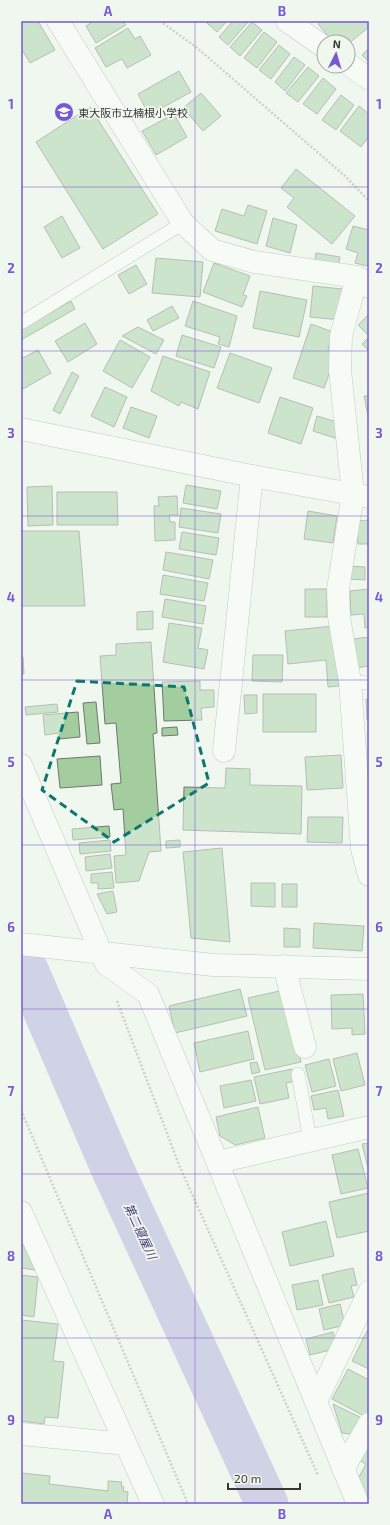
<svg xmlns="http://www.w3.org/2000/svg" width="390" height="1525" font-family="'Exo 2','Noto Sans JP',sans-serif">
  <rect width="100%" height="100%" fill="#eff7ee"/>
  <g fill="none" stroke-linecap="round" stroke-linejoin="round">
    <!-- river -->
    <path stroke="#aca5db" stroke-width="43" d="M21 956 112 1168 267 1504"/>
  </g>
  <!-- building -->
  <path fill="#a3cc9f" stroke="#70776f" d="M21 21H38L55 50 30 63 21 48Z
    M94 21H123L126 25 96 43 86 26Z
    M208 21H227L217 32 207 23Z
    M233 21H249L228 45 219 37Z
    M321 21H369V27L348 44V42H333L318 24Z
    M252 22 262 30 240 56 230 47Z
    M128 28 135 39 140 36 151 55 127 68 122 59 106 67 95 48Z
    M264 32 277 42 257 68 244 58Z
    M279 45 290 54 271 79 259 70Z
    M369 48V62L362 55Z
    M294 57 305 65 285 91 275 82Z
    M308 67 319 76 298 102 286 93Z
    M179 71 191 92 149 115 138 94Z
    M323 78 336 89 317 114 303 104Z
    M201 93 221 116 203 131 183 108Z
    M341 95 354 105 336 130 322 120Z
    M359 106 369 114V136L361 147 340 131Z
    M90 107 158 214 103 249 36 142Z
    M174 114 187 137 156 155 142 131Z
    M296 169 355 216 332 244 287 207 294 198 281 188Z
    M248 205 267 211 257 244 215 231 222 209 244 216Z
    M62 216 80 248 62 258 44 227Z
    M273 218 297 225 290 253 266 246Z
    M353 226 369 230V260L367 266 355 263 358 253 346 249Z
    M316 253 340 257 338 268 314 265Z
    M156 258 203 262 200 297 152 293Z
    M214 263 250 276 243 295 247 296 242 307 203 292Z
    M136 265 147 284 129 294 118 275Z
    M313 286 343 289 340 320 310 317Z
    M260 291 307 300 299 337 253 328Z
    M71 301 75 309 21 340V329Z
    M193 301 237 316 229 347 218 344 220 337 185 326Z
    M172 306 179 318 153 331 147 320Z
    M369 314V336L358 325Z
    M85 323 97 344 68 362 55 341Z
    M311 324 333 332 328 349 337 352 324 388 293 378Z
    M138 327 164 340 156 354 122 336Z
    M182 335 221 347 214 368 176 356Z
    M369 337V351L362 344Z
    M120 340 150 357 132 388 103 371Z
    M38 350 51 373 21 390V359Z
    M230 353 272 368 259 403 217 388Z
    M163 356 210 372 198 409 181 402 179 406 151 391Z
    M72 372 79 376 60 414 53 410Z
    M105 387 127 397 114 427 91 416Z
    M364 396H369V421Z
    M280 397 313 408 301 444 268 433Z
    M131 407 157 416 149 438 123 428Z
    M317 416 343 424 338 439 313 431Z
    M186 485 221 491 217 509 183 503Z
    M52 486 53 525 28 526 27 487Z
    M57 492H117L118 525H57Z
    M177 496 178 515H169L170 522H175V540L155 541 154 506H159L158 497Z
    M181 508 221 514 218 533 179 527Z
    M308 511 337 516 333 543 304 539Z
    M369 520V544H358L357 521Z
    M21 531H79L85 606H21Z
    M182 532 219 538 216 555 179 549Z
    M166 552 213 560 209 579 163 570Z
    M348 566 365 567V580L348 579Z
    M163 575 208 583 204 601 160 594Z
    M305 589H327V617H305Z
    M369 589V627L365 628 364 614 351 615 350 591Z
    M165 599 206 606 203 624 162 617Z
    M153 611V629L137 630V612Z
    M169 623 202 628 198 648 208 650 204 669 163 662Z
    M333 626 339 686 328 687 326 660 288 664 285 631Z
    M369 637V666L356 668 353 639Z
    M151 642 157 733 153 734 161 851 149 852 139 881 116 883 114 856 126 855 123 809 114 810 111 784 121 783 116 723 105 724 100 656 116 655V644Z
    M253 655H283L282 682 252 681Z
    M21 657H23L24 674H21Z
    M200 681V690H214V707L201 708 202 720 164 721 162 682Z
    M263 694H316V732H263Z
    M244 695H257V713L245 714Z
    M366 699H369V720H367Z
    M96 702 100 743 87 744 83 703Z
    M57 704 58 712 26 715 25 707Z
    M78 712 80 737 59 739V733L45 735 43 715Z
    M177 727 178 735 162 736V728Z
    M341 755 343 788 307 790 305 757Z
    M100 756 102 785 60 788 57 759Z
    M226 768 250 769V785L302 786 301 834 183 830 184 787 225 788Z
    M308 817H343L342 843 307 842Z
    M109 826 110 837 73 840 72 829Z
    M110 840 111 851 80 854 79 843Z
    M180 840V847L166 848V841Z
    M222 848 230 942 191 938 183 852Z
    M110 854 112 868 86 871 85 857Z
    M112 872 114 888 98 889V883H91V874Z
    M251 883H275V907L251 906Z
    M282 884H297V907H282Z
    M113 891 117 912 107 914 97 894Z
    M314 923 364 926 362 951 313 948Z
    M284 928 300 929V947H284Z
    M240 989 247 1016 175 1033 169 1006Z
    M284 990 301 1062 265 1070 248 998Z
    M363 994 365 1034 352 1035V1028L332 1029 331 995Z
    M248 1031 254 1059 200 1072 194 1043Z
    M357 1053 365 1085 341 1091 333 1059Z
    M329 1059 336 1086 312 1092 305 1065Z
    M257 1062 260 1072 252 1074 250 1063Z
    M292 1069 295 1081 286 1083 289 1098 260 1104 254 1077Z
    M251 1080 256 1101 224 1108 220 1086Z
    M338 1090 344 1116 328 1119 326 1108 314 1110 311 1096Z
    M258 1107 265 1138 235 1145 220 1136 216 1117Z
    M369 1143V1172L362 1144Z
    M358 1149 368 1188 341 1194 332 1155Z
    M369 1193V1231L337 1238 329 1202Z
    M326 1221 334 1256 290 1266 282 1232Z
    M21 1239 35 1270 21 1268Z
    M353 1268 357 1285 351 1286 354 1297 329 1303 322 1275Z
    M21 1275 38 1277 34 1317 21 1315Z
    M318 1280 323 1305 297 1310 292 1285Z
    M340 1304 345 1325 324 1330 319 1309Z
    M21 1320 58 1324 53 1361 64 1362 58 1418 45 1417 44 1424 21 1421Z
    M367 1331H369V1369L352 1361Z
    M333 1332 335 1340 330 1350 310 1355 306 1339Z
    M348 1369 369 1380 368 1418 332 1399Z
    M333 1404 366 1420 359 1435 342 1433Z
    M369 1438V1498L364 1495 358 1479 366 1464 357 1459Z
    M21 1473 50 1476 49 1484 108 1491V1481L122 1482 121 1486 124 1487 123 1491 128 1492 127 1504H21Z"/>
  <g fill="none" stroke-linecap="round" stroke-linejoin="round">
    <defs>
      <path id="lane" d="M21 323 183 223
        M350 682 369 683
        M298 1074 310 1140"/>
      <path id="street" d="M58 21 183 223 212 250 254 262 357 277 368 287
        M287 21 324 47
        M348 64 369 79
        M357 277 341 336 340 370 353 494 338 589 339 617 350 682 362 849 369 875
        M224 751 252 476
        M21 765 106 964 148 994 358 1504
        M21 944 213 965 369 969
        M284 966 305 1047
        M218 1162 369 1127
        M21 1212 153 1504
        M316 1401 369 1292
        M21 1434 126 1444
        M343 1469 369 1424"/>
      <path id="secondary" d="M21 429 252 476 369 497"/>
    </defs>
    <!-- lane casing -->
    <use href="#lane" stroke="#8d948c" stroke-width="14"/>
    <!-- street casing -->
    <use href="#street" stroke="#8d948c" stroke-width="23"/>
    <!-- secondary casing -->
    <use href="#secondary" stroke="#8d948c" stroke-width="23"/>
    <!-- path -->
    <path stroke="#9ea49d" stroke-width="2.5" stroke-dasharray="2 2" stroke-linecap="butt" d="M160 21 196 47 345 176 369 201
      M117 1001 179 1165 318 1475
      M21 1110 188 1504"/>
    <!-- lane -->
    <use href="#lane" stroke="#fff" stroke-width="13"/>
    <!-- street -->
    <use href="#street" stroke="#fff" stroke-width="22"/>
    <!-- secondary -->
    <use href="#secondary" stroke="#fff" stroke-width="22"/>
  </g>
  <!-- marked area -->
  <path d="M0 0H390V1525H0ZM77 681 184 687 209 783 114 842 42 790Z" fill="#eff7ee" fill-opacity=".55" fill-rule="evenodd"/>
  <path fill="none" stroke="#0f766e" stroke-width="3" stroke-dasharray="8 5" stroke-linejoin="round" d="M77 681 184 687 209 783 114 842 42 790Z"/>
  <!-- grid -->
  <path fill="none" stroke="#765ad4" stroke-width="1" stroke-opacity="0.55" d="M195 21V1504M21 187H369M21 351H369M21 516H369M21 680H369M21 845H369M21 1009H369M21 1174H369M21 1338H369"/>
  <!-- icons -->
  <defs>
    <symbol id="school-disc" viewBox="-11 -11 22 22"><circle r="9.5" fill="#765ad4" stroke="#eff7ee"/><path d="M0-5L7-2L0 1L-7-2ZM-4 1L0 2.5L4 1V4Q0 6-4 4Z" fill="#fff"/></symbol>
  </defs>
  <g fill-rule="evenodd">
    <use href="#school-disc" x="53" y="101" width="22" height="22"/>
  </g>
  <g text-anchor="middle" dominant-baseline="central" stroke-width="3.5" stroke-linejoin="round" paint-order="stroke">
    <!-- poi labels -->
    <g font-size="11" fill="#343733" stroke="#eff7ee" text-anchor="start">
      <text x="78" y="112">東大阪市立楠根小学校</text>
    </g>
    <!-- water labels -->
    <g font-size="12" font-style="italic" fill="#463879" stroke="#eff7ee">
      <text transform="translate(141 1231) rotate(65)">第二寝屋川</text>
    </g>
  </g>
  <!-- border -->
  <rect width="390" height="1525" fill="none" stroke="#eff7ee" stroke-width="44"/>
  <!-- north arrow -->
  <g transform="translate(336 54) rotate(5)"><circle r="19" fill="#eff7ee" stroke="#a4aaa3"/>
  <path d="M0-3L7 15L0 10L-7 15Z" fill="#765ad4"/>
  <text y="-6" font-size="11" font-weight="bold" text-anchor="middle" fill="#343733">N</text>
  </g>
  <!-- scale -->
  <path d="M228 1483v6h72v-6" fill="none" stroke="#343733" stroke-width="2"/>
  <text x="234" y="1483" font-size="12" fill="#343733" stroke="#eff7ee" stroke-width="3" paint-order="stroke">20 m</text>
  <rect x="22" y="22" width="346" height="1481" fill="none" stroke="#765ad4" stroke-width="1.5"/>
  <g font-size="13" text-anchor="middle" font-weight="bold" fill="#765ad4">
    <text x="108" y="16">A</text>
    <text x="282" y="16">B</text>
    <text x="11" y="109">1</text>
    <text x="379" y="109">1</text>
    <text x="11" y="273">2</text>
    <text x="379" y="273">2</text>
    <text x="11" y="438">3</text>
    <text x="379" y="438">3</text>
    <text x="11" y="602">4</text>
    <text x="379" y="602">4</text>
    <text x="11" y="767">5</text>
    <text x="379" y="767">5</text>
    <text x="11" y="932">6</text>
    <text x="379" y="932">6</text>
    <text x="11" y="1096">7</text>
    <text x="379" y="1096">7</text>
    <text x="11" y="1261">8</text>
    <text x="379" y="1261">8</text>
    <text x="11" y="1425">9</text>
    <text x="379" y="1425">9</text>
    <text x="108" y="1519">A</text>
    <text x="282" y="1519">B</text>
  </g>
</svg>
